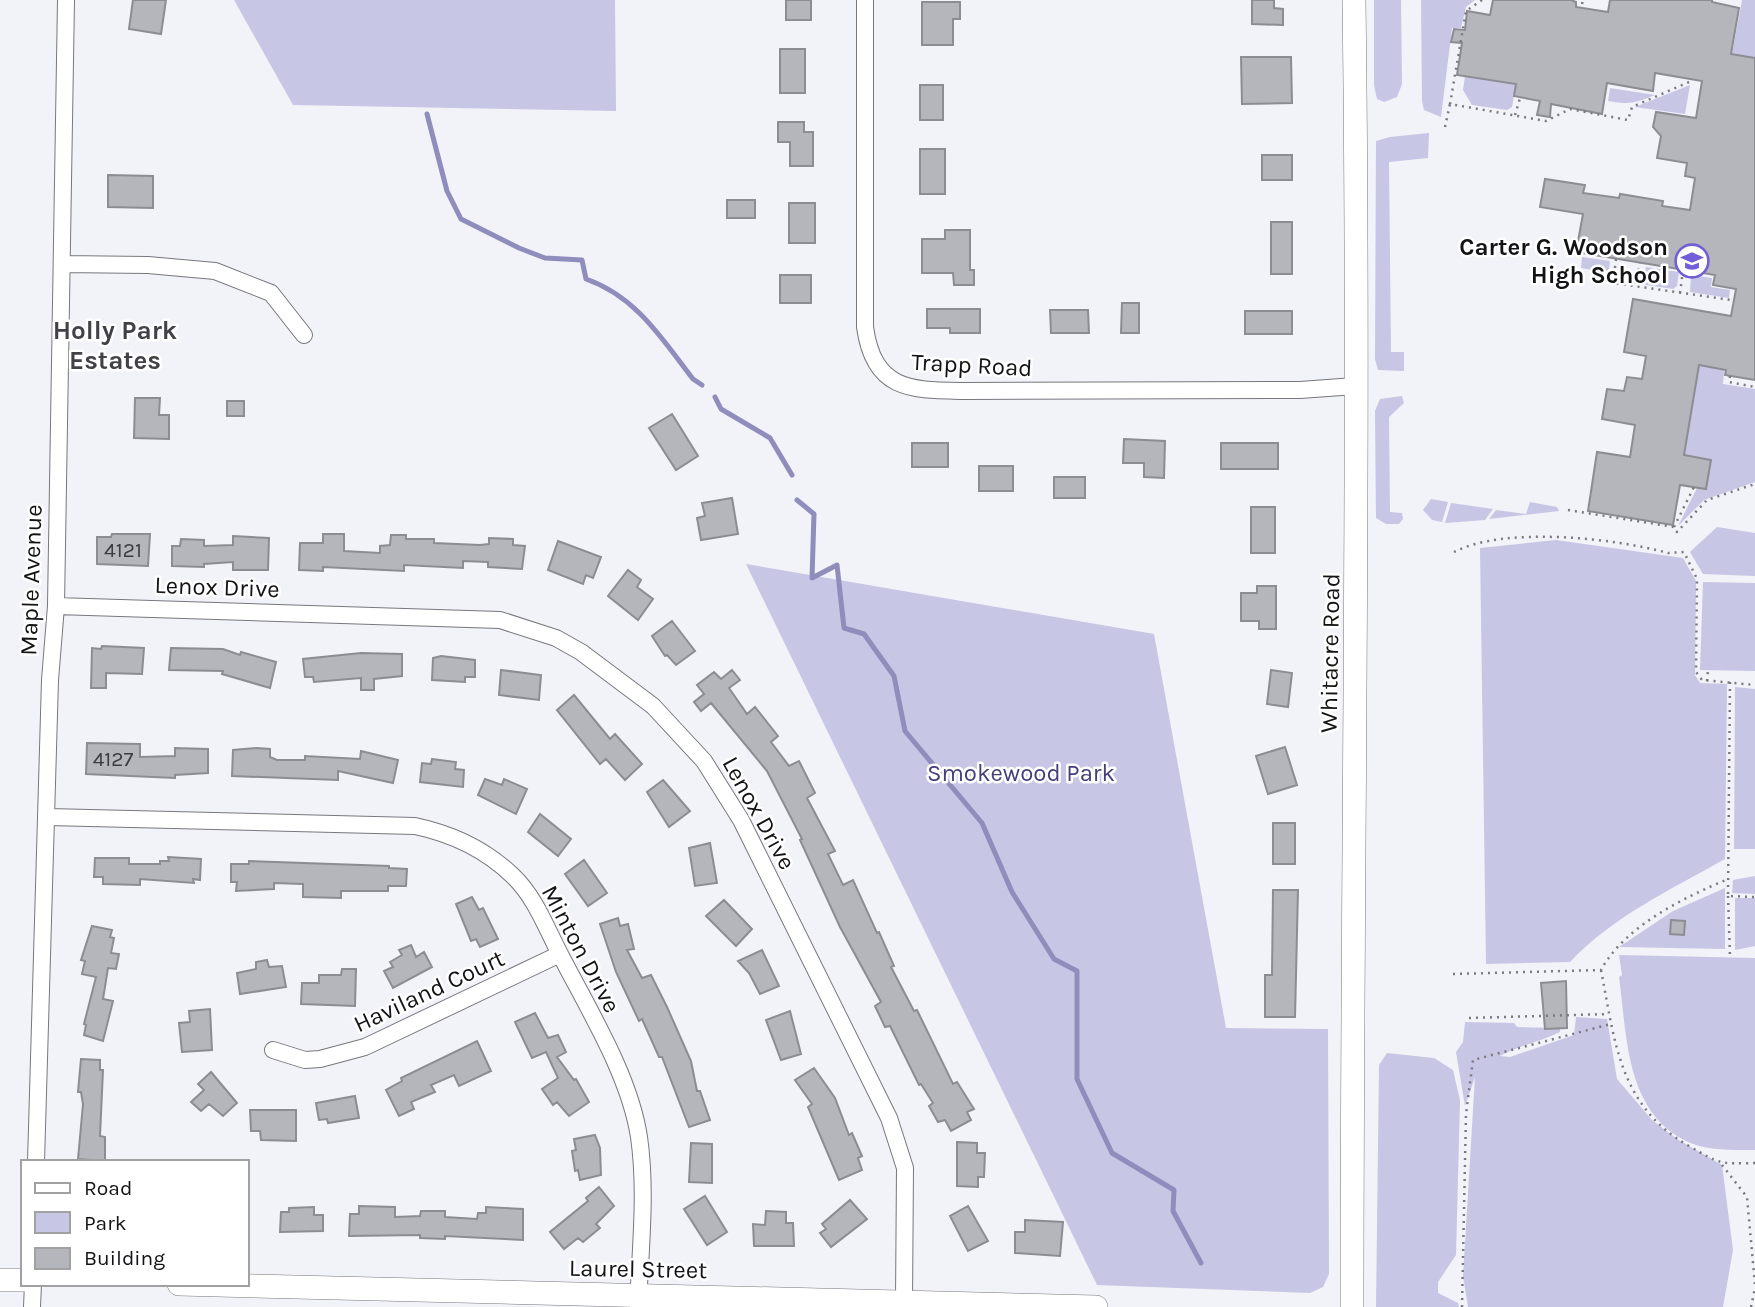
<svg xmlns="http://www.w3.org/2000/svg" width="1755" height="1307" font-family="Karla,sans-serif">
  <rect width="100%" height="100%" fill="#f2f2f9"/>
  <!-- green -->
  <path fill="#c7c6e4" d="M234 0H615L616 111 293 105Z
    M1374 0H1401L1402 84 1397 97 1384 102 1377 99 1374 85Z
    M1421 0H1475L1466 7 1461 28H1452L1441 117 1424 110 1422 101Z
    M1742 0H1755V58L1732 54Z
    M1465 76 1516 84 1512 107 1507 110 1472 105 1463 90Z
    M1690 85 1685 114 1635 107Z
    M1610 88 1655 95C1636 103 1628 105 1608 101Z
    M1429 133 1428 158 1389 162 1391 352H1404V371L1378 370 1375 359 1376 141 1390 137Z
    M1582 257 1610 261 1609 269 1605 272 1581 268Z
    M1646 267 1679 272 1677 286 1673 289 1646 285 1643 281Z
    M1691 275 1712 278 1711 287 1730 290 1729 298 1690 292Z
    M1699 365 1724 370 1723 384 1755 389V482L1704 500 1678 526 1697 488 1706 489 1711 460 1684 455Z
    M1402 396 1404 403 1389 417 1390 512 1402 513 1403 519 1399 524H1386L1376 518 1375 411 1380 399Z
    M1431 499 1448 502 1442 522 1432 520 1423 510Z
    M1530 502 1557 507 1559 511 1489 519 1496 510 1526 514Z
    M1451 503 1493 509 1485 520 1445 523Z
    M1717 527 1755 533V576L1703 574 1690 552Z
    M1556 540 1683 558 1696 581 1695 675 1700 683 1727 684 1725 859C1672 889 1612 917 1570 962L1486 964 1480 548Z
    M746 564 1154 634 1226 1028 1328 1029 1329 1274 1323 1287 1310 1293 1097 1285Z
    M1703 582 1755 583V671L1700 670Z
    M1735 687 1755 689V849H1734Z
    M1755 876V894L1732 893 1733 880Z
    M1725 888V949L1619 947 1673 911Z
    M1735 898H1755V946L1735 950Z
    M1619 955 1755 958V1150C1733 1150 1706 1151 1686 1141 1625 1111 1627 1035 1619 977L1622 975Z
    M1576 1017 1607 1019 1617 1079 1652 1120 1677 1139 1722 1165 1733 1250 1723 1307H1468L1463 1276 1475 1077 1465 1106 1456 1052 1463 1042 1465 1022 1514 1023 1517 1027 1560 1028V1032C1540 1042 1520 1045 1500 1056L1510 1057 1574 1035Z
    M1387 1053 1434 1058 1453 1070 1460 1100 1456 1255 1438 1282V1293L1458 1303 1459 1307H1376L1379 1065Z"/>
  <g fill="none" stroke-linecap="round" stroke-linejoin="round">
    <!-- stream -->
    <path stroke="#8f8dbc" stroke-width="5" d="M427 114 447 191 461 219 519 248 545 258 582 260 586 279C637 297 662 339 693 379L702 385
      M715 397 721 409 770 438 792 475
      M797 500 814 514 812 578 837 565 844 628 864 634 894 676 905 731 982 823 1012 892 1054 959 1077 971V1079L1112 1153 1174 1190 1173 1211 1201 1263"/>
  </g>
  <!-- building -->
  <path fill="#b5b5bc" stroke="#8c8c93" stroke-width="2" d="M133 0H166L161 34 129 29Z
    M786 0H811V20H786Z
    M1252 0H1274V8L1283 9V25L1252 24Z
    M1493 0H1571L1576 2V7L1608 12 1610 0H1712V2L1739 8 1731 54 1755 58V380L1725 375 1726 370 1699 365 1684 455 1711 460 1706 489 1680 485 1673 525 1588 511 1597 452 1630 457 1635 425 1602 419 1607 389 1624 391 1627 377 1642 379 1646 356 1624 352 1633 299 1731 316 1736 289 1713 285 1715 275 1576 252 1583 214 1540 207 1545 179 1585 185 1583 193 1619 198 1620 194 1663 201 1662 206 1690 210 1695 178 1685 176 1687 163 1657 158 1661 136 1653 127 1656 112 1696 118 1702 81 1655 73 1653 91 1607 83 1602 114 1551 104 1550 117 1537 115 1540 101 1514 96 1516 84 1457 75 1462 43 1451 42 1454 29 1465 30 1467 11 1490 15Z
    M922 2H960V19H953V45H922Z
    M780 49H805V93H780Z
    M1241 57H1291L1292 103 1242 104Z
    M920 85H943V120H920Z
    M778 122H804V132H813V166H790V142H778Z
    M920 149H945V194H920Z
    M1262 155H1292V180H1262Z
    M108 175 153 176V208L108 207Z
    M727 200H755V218H727Z
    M789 203H815V243H789Z
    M1271 222H1292V274H1271Z
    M945 230H970V270H974V285H954L953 273H922V239H945Z
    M780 275H811V303H780Z
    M1122 303H1139V333H1121Z
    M927 309H980V333H950V328H927Z
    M1050 310H1088L1089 333H1051Z
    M1245 311H1292V334H1245Z
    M135 398H160L159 415H169V439L134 438Z
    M227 401H244V416H227Z
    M672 414 698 456 676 470 649 428Z
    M1124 439 1165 441 1164 478 1144 477V463H1123Z
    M912 443H948V467H912Z
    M1221 443H1278V469H1221Z
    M979 466H1013V491H979Z
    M1054 477H1085V498H1054Z
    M732 498 738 534 701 540 697 518 705 516 702 503Z
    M1251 507H1275V553H1251Z
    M112 534H150L148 566 97 564V537H111Z
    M323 534H344V551L380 553V546L390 545 391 535H406V539H434V543L480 545 489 544V538L513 539V545L525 546 522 569 488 567V562L463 561V568L404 565V571L323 567V571L299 570 300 543H323Z
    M233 536 269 538 268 570H233V562L204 564V567L172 566V546H180L181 539 204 540V546L233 545Z
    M558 541 601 557 593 578 586 575 583 584 548 570Z
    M628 570 641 580 637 587 653 599 638 620 608 596Z
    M1257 586H1276V629H1259V621H1241V593H1257Z
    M672 621 695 651 676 665 667 655 665 656 652 636Z
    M102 646 144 648 142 674 106 673V688H91L92 648 101 649Z
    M171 648 223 649 240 655 241 652 276 662 270 688 222 674 223 671 169 670Z
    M361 653 402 654V676L374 679V690H361V678L314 682 313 677H305L303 659Z
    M441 656 475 660V677H465V682L432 680 433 658Z
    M501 670 541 675 539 700 499 695Z
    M732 670 740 680 729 688 747 714 755 707 778 736 771 742 789 766 799 761 815 793 807 798 835 851 828 854 843 885 853 880 877 933 879 932 894 966 891 967 914 1011 917 1010 953 1084 957 1082 974 1109 967 1112 971 1120 951 1131 945 1120 938 1122 929 1106 933 1103 921 1084 919 1085 890 1026 885 1027 875 1006 881 1002 840 927 800 840 802 839 767 771 711 703 701 711 694 702 704 694 697 685 714 672 721 679Z
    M1271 670 1292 673 1288 707 1267 704Z
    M574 695 610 739 615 734 642 764 625 780 606 759 600 764 557 710Z
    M87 743 140 744V757L175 756V748L208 749V773L175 775V778L86 774Z
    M1285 747 1297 785 1268 794 1256 756Z
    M256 748 270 749V757L277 760H305V756L360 759 361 751 398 760 393 783 338 771V780L232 776 233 750Z
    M432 759 456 762 455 769 464 770 463 787 420 782 422 763 431 764Z
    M485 779 502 785 504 779 527 789 516 814 478 795Z
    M663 780 690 811 669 827 647 792Z
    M540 814 571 839 558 856 528 832Z
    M1273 823H1295V864H1273Z
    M710 843 717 883 695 886 689 848Z
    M168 857 201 859 200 880 193 879 194 883 140 879V885L103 884V877H94L95 858H129V864H160V861H169Z
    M584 860 607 893 588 906 565 874Z
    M249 861 389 866V868L407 869 406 886H388V891H341V898L303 897V884L274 883V889L236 891 237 882H231V864H249Z
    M1273 890H1298L1295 1017H1265V975H1272Z
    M472 897 479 910 483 908 498 939 480 947 476 939 471 941 456 904Z
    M724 900 752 929 736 946 706 916Z
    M618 918 620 926 628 924 634 949 627 950 642 978 651 975 667 1007 691 1061 697 1091H700L710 1120 689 1127 662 1057H659L642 1019 639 1021 616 972 600 924Z
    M1671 920 1685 921 1684 935 1670 934Z
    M92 926 112 930 110 937 114 938 111 953 119 954 116 969 108 968 103 999 113 1001 103 1041 84 1035 86 1025 84 1024 96 977 82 974 85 961 81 960Z
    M411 945 416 957 424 952 432 967 393 988 384 971 393 967 390 962 402 955 399 950Z
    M762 950 779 986 760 994 749 973 738 961Z
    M267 960 269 967 282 966 286 987 240 994 237 973 256 969V962Z
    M342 969H356L355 1006 301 1004 302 983H319V975H341Z
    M1566 981 1567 1028 1545 1029 1541 983Z
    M210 1009 212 1050 182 1052 179 1023 190 1022 189 1011Z
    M790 1011 801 1054 781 1060 766 1020Z
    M535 1013 548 1038 558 1035 566 1052 557 1057 574 1080 576 1079 589 1102 569 1116 557 1102 553 1105 542 1089 558 1078 546 1052 532 1058 515 1022Z
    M477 1041 491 1071 459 1086 454 1075 431 1085 435 1092 411 1102 414 1109 399 1116 386 1090 402 1081 401 1078Z
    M81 1059 100 1060V1070H103L100 1136 105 1137V1161L78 1159 83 1104 81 1092H78Z
    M814 1068 835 1098 849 1135 852 1133 862 1156 858 1158 862 1170 839 1180 808 1107 812 1104 795 1080Z
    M211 1072 237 1103 223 1116 209 1104 201 1111 191 1102 204 1090 198 1084Z
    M355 1096 359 1118 328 1123 327 1119 319 1120 316 1103Z
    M250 1110H296V1141L261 1140 260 1131H251Z
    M595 1135 600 1148 601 1175 580 1180 578 1170 575 1171 572 1151 576 1150 574 1139Z
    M957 1142 977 1143V1153H985L984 1177H978V1187L957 1186Z
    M691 1143 712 1144V1183L689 1182Z
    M599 1187 614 1206 596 1224 600 1228 583 1242 578 1238 564 1249 550 1232 588 1201 586 1198Z
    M705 1196 727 1232 707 1245 684 1209Z
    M850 1200 867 1219 831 1247 820 1233 826 1229 822 1224Z
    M359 1206 395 1207V1217L420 1216 421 1211H445V1217L477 1219 478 1213H486V1207L523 1209V1240L445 1236V1239L420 1238V1235L349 1236 350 1214H359Z
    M968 1206 988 1241 968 1251 950 1216Z
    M314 1207V1215H323V1231L280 1232 281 1212H289V1208Z
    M766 1211 786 1212V1223H793L794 1246H754L753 1224 765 1225Z
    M1025 1220 1063 1222 1060 1256 1015 1253V1232H1025Z"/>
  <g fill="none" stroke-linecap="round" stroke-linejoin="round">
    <defs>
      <path id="street" d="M865 0V327C874 392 912 390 966 391L1300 390 1355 386
        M62 264 148 265 215 271 271 293 304 335
        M56 606 500 620 556 638 581 652 653 706 704 761 741 820 889 1118 905 1168 904 1302
        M48 817 415 826C453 834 485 849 513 876 536 898 547 930 562 958 590 1012 630 1077 639 1137 647 1192 640 1252 638 1307
        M273 1050 305 1060 320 1059 365 1047 560 954
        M36 1162 50 680 56 606 66 0
        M32 1307 33 1284"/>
      <path id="secondary" d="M0 1280H23
        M179 1284 1096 1307
        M1352 1307C1352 871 1360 436 1354 0"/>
    </defs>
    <!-- street casing -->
    <use href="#street" stroke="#77777d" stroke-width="18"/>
    <!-- secondary casing -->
    <use href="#secondary" stroke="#77777d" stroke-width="24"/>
    <!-- path -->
    <path stroke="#79797e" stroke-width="2.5" stroke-dasharray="2 5" stroke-linecap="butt" d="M1482 0 1466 11 1450 104 1546 121 1570 109 1628 120 1632 107 1689 82
      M1582 4 1583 0
      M1515 115 1520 98
      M1445 127 1450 104
      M1616 259 1613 283 1731 300
      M1636 284 1640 263
      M1680 293 1683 270
      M1730 376 1729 382 1755 387
      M1568 510 1674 527 1677 532 1707 500 1755 484
      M1674 527 1694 487
      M1454 552C1504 526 1614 538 1668 553L1684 552 1697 579 1696 672 1702 680 1755 685
      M1707 681 1708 670
      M1730 682 1728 896 1755 897
      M1728 896 1730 957
      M1601 970C1615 1042 1619 1106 1689 1146 1720 1164 1719 1164 1755 1163
      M1453 974 1601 970C1625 926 1683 898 1728 879
      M1469 1018 1609 1014
      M1722 1165 1747 1197 1755 1285
      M1462 1307 1466 1114 1473 1060 1611 1024
      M1751 1307 1755 1288"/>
    <!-- street -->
    <use href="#street" stroke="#fff" stroke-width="16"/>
    <!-- secondary -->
    <use href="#secondary" stroke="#fff" stroke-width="23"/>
  </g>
  <!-- icons -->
  <defs>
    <symbol id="school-ring" viewBox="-11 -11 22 22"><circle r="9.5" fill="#fff" stroke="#715ed8" stroke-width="1.5"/><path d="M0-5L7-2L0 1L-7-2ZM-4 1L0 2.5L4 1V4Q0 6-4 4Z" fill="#715ed8"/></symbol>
  </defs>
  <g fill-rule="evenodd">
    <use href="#school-ring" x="1673" y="242" width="38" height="38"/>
  </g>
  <g text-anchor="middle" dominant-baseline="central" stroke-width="5" stroke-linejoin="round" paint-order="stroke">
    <!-- number labels -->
    <g font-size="21" fill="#3c3c40">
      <text x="123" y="550">4121</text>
      <text x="113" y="759">4127</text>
    </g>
    <!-- poi labels -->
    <g font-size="24" font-weight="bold" fill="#131316" stroke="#fff" text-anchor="end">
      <text x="1668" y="247">Carter G. Woodson<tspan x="1668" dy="28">High School</tspan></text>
    </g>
    <!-- street labels -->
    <g font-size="24" fill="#131316" stroke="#fff">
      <text transform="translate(972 365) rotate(3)">Trapp Road</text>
      <text transform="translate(31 580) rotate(-88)">Maple Avenue</text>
      <text transform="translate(217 587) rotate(2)">Lenox Drive</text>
      <text transform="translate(1330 653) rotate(-89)">Whitacre Road</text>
      <text transform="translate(759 813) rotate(61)">Lenox Drive</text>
      <text transform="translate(581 949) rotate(62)">Minton Drive</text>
      <text transform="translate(429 991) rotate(-25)">Haviland Court</text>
      <text transform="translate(638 1269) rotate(1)">Laurel Street</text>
    </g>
    <!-- park labels -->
    <g font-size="24" fill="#453e7b" stroke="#fff">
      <text x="1021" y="773">Smokewood Park</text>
    </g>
    <!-- neighbourhood labels -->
    <g font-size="26" font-weight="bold" fill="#414147" stroke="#fff">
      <text x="115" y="330">Holly Park<tspan x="115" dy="30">Estates</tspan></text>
    </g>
  </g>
  <!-- legend -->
  <rect x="21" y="1160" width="228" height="126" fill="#ffffff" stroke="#a1a1a2" stroke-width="2"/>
  <rect x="35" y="1183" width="35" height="10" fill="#ffffff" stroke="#a1a1a2" stroke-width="2"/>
  <text x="84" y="1195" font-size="21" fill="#131316">Road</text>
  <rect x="35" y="1212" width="35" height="21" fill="#c7c6e4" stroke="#a1a1a2" stroke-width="2"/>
  <text x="84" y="1230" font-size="21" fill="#131316">Park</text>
  <rect x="35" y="1248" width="35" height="21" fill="#b5b5bc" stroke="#a1a1a2" stroke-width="2"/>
  <text x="84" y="1265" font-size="21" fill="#131316">Building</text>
</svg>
